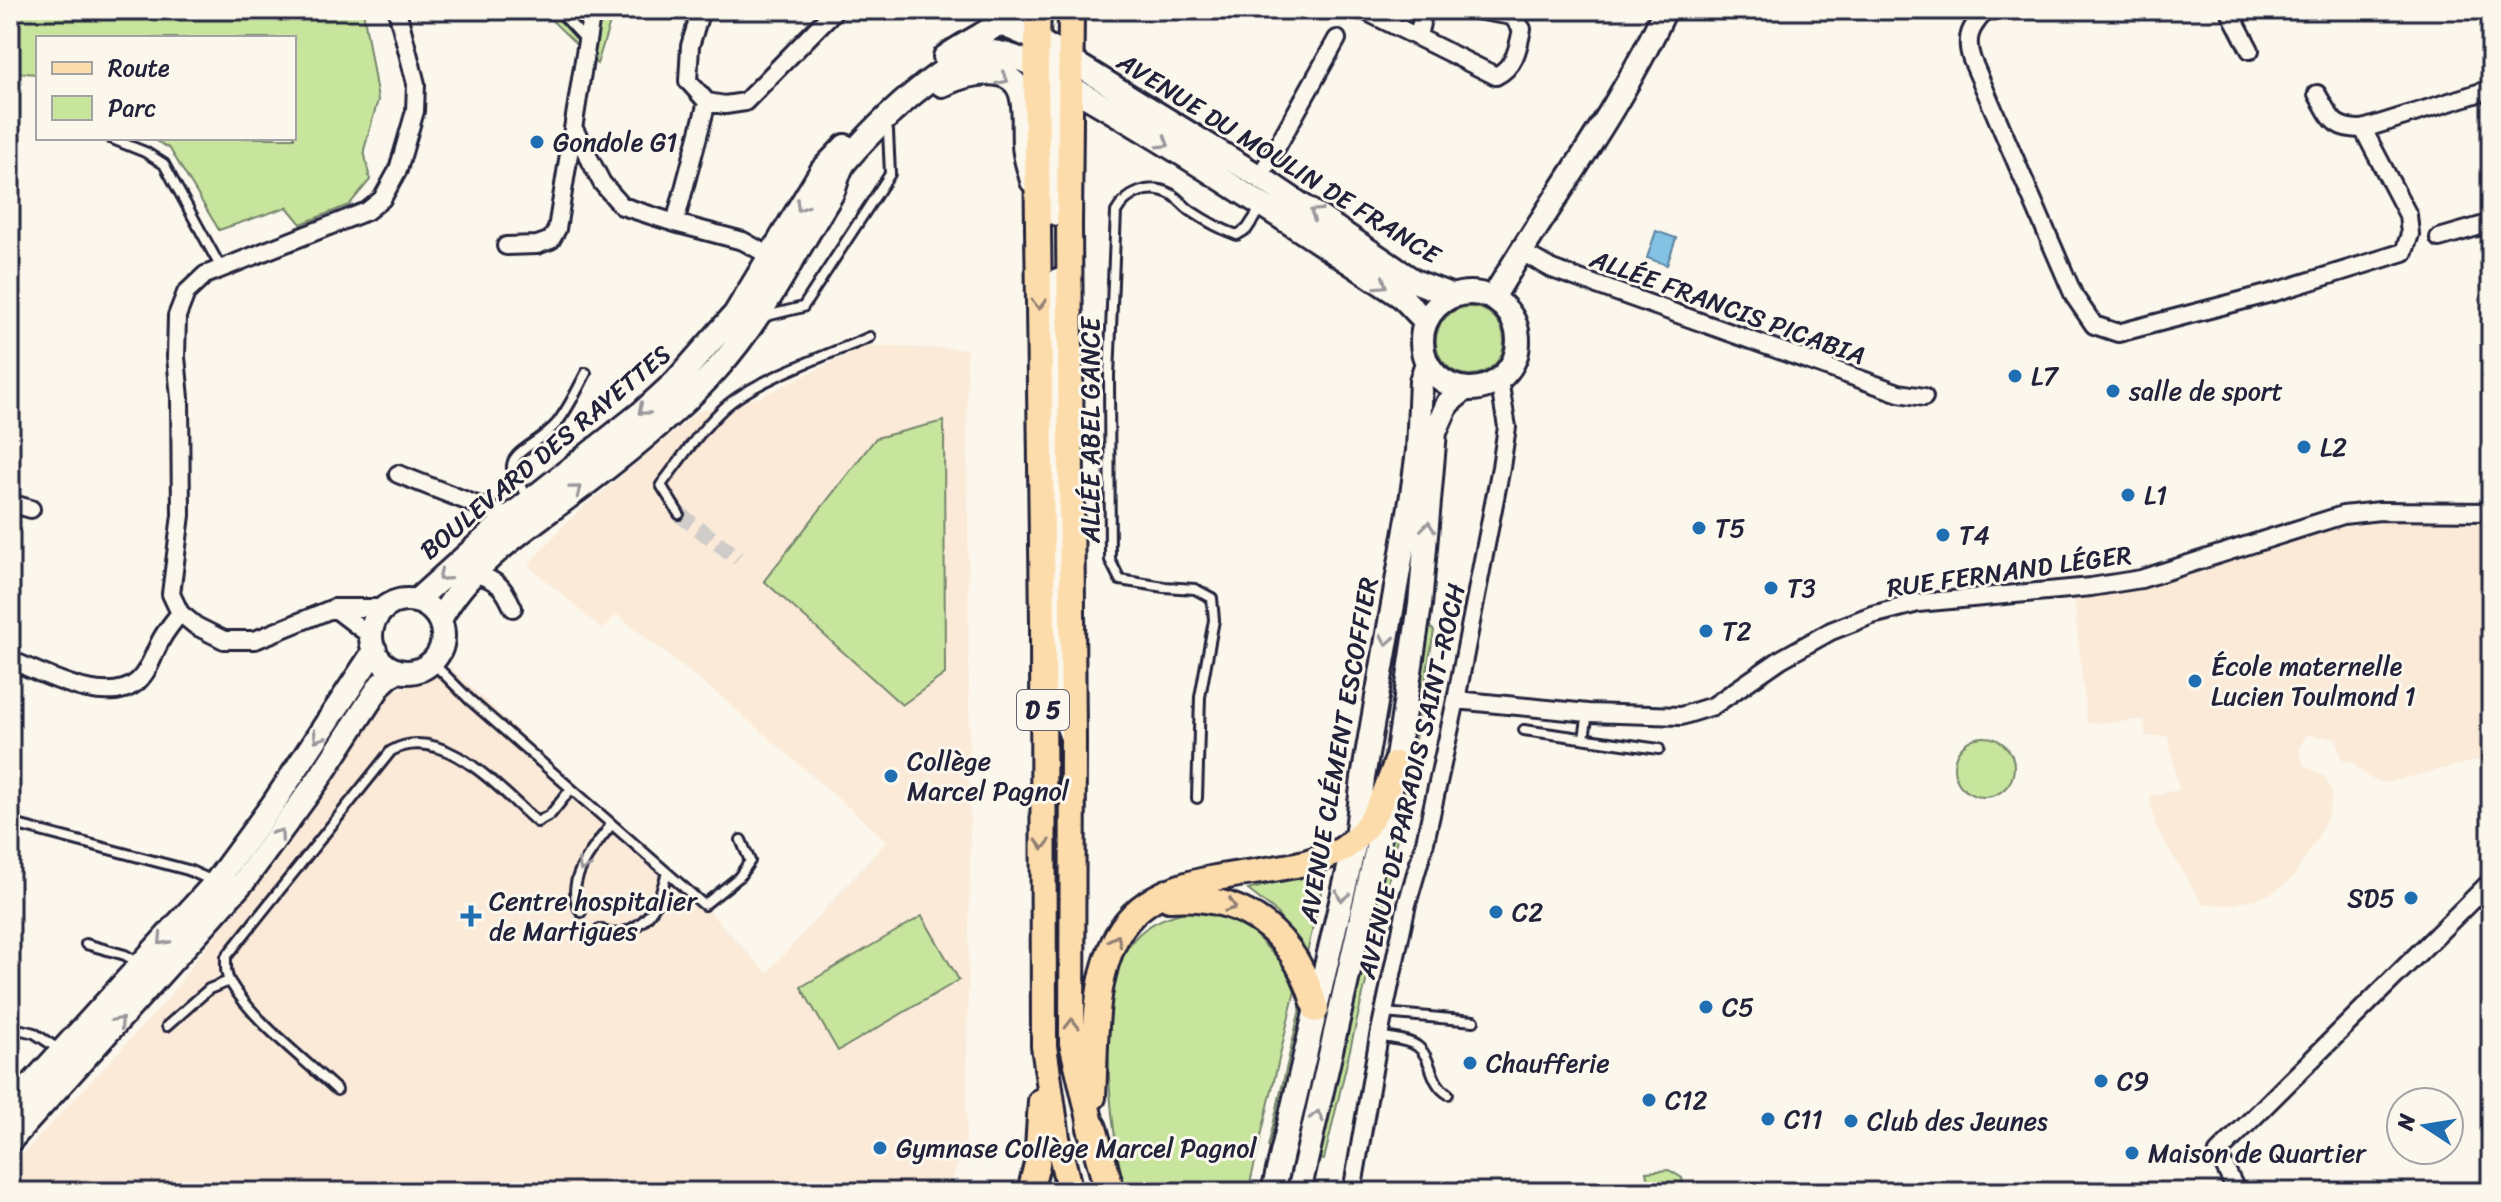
<svg xmlns="http://www.w3.org/2000/svg" width="2501" height="1202" font-family="Sriracha,sans-serif">
  <rect width="100%" height="100%" fill="#fbf7ec"/>
  <filter id="ink" filterUnits="userSpaceOnUse"><feTurbulence type="fractalNoise" baseFrequency=".0125" numOctaves="2"/><feDisplacementMap in="SourceGraphic" scale="16" xChannelSelector="R" yChannelSelector="G"/><feConvolveMatrix kernelMatrix="1 2 1 2 8 2 1 2 1" color-interpolation-filters="sRGB"/></filter>
  <g filter="url(#ink)">
    <!-- built -->
    <path fill="#fbead8" d="M866 346 967 349 970 854 966 1143 947 1192H10V1168L167 1000 394 691 451 668 696 898 767 973 887 841 725 700 616 614 603 630 528 565 570 519 699 411 760 397Z
      M2388 521 2491 524V757L2385 783 2369 778 2352 762 2342 760 2336 738 2307 735 2299 748 2304 765 2325 777 2332 792 2329 812 2317 839 2292 879 2267 896 2228 905 2202 903 2155 826 2150 796 2179 790 2168 736H2146L2144 720 2087 723 2074 600 2163 584 2329 529Z"/>
    <!-- green -->
    <path fill="#c7e59d" stroke="#74846c" stroke-width="2" d="M10 10H363L378 100 364 150 370 180 349 205 301 224 287 207 219 230 170 149 152 138H294V38H38V74L10 72Z
      M541 10H614L597 64Z
      M1436 341a34 34 0 1 1 68 0a34 34 0 1 1-68 0Z
      M944 421 945 674 902 705 764 581 876 438Z
      M1431 628 1434 631 1403 808 1381 918 1324 1160 1317 1159 1400 798 1426 629Z
      M1954 767a30 30 0 1 1 60 0a30 30 0 1 1-60 0Z
      M1370 839 1296 1161 1291 1160 1364 845Z
      M1316 872 1323 874 1324 879 1306 957 1276 912 1248 890Z
      M1194 910 1233 918 1254 933 1273 954 1280 952 1297 982 1248 1192H1125C1111 1134 1092 986 1134 939 1150 921 1171 915 1194 910Z
      M922 916 959 980 838 1051 801 987Z
      M1300 1009 1303 1017 1275 1148 1268 1147Z
      M1669 1170 1682 1178 1685 1192H1651L1646 1172Z"/>
    <!-- water -->
    <path fill="#83c2e3" stroke="#5c82a0" stroke-width="2" d="M1656 231 1676 238 1667 265 1647 258Z"/>
    <g fill="none" stroke-linecap="round" stroke-linejoin="round">
      <!-- street-tunnel -->
      <path stroke="#d0ccc9" stroke-width="16" stroke-dasharray="16 8" stroke-linecap="butt" d="M679 514 738 558"/>
      <defs>
        <path id="lane" d="M558 10 586 40
          M110 138 145 152 164 164 221 268
          M762 317 803 307 890 174 888 131
          M531 498C486 454 531 453 557 423 569 408 577 390 586 373
          M679 514 661 485C681 459 700 430 724 408 754 380 831 354 870 337
          M432 662 470 700 704 905 739 877 750 861 741 840
          M1524 730 1659 749
          M1584 738 1588 713
          M1197 798 1200 697 1214 620 1212 598 1195 589 1164 587 1120 580 1110 560 1109 376 1116 212C1127 193 1149 183 1171 194 1178 198 1184 206 1191 211 1206 221 1220 229 1237 235L1247 229 1262 206
          M10 823 188 870 213 881
          M581 912C562 882 593 849 611 825
          M600 929C618 942 643 925 653 909 660 899 663 884 667 873
          M86 944 125 955 139 963
          M1384 1013 1474 1021
          M167 1026 209 989 229 981
          M10 1027 34 1033 60 1050
          M1379 1036C1391 1039 1407 1039 1417 1046 1433 1058 1429 1083 1448 1094
          M337 1090C303 1058 254 1022 230 982 225 974 226 966 226 957L391 751C443 722 501 791 537 822L550 815 571 789"/>
        <path id="street" d="M701 10 690 46 688 81 707 102 725 105 745 102 835 10
          M1363 10 1496 76C1515 66 1518 49 1522 29L1512 16 1476 10
          M1986 10C1971 27 1964 37 1972 60L2074 296 2094 325 2118 333 2275 292 2404 252 2410 234 2408 215 2363 129 2491 89
          M2229 10 2250 50
          M1418 36 1424 10
          M2317 94C2332 119 2332 129 2363 129
          M707 102 675 223 743 241 777 260
          M574 129 602 183 622 206 675 223
          M1260 177 1337 39
          M2439 238 2491 223
          M506 246 537 245 551 240 557 229 592 10
          M1520 251 1552 269 1899 393 1924 397
          M398 474 515 520
          M10 503 31 509
          M475 573C499 582 503 586 513 608
          M334 608 372 637
          M384 608H334L255 640H224L196 626 180 613 171 594 181 515 180 398 176 357 177 316 186 293 205 275 367 211 382 199 398 170 415 111 416 84 397 10
          M10 660C44 673 107 709 138 681 150 670 154 652 162 638 167 629 174 621 180 613
          M1456 700 1588 713 1681 716 1713 706 1781 659 1831 631 1872 615 1918 603 2091 587 2141 579 2343 515 2380 511 2491 512
          M1352 1192 1379 1036 1407 904 1425 842 1456 700 1501 467 1507 427 1499 380
          M2237 1192 2218 1153 2491 881"/>
        <path id="secondary" d="M1001 24 1036 39 1260 177 1414 281 1453 296
          M1051 48 1056 79 1057 214
          M945 57C968 40 995 31 1013 10
          M942 85C966 74 1016 60 1022 99 1025 113 1023 129 1024 144 1024 156 1029 169 1032 181
          M1058 280V702L1071 735
          M1422 341a48 48 0 1 1 96 0a48 48 0 1 1-96 0Z
          M1493 298C1549 202 1619 112 1665 10
          M371 636a36 36 0 1 1 72 0a36 36 0 1 1-72 0Z
          M416 601 508 518 641 413 676 381 735 314 822 170 845 146
          M440 620C465 571 515 536 559 504 614 464 670 420 716 370 763 318 793 256 830 197 837 186 837 172 845 162 870 131 950 50 992 52 1026 55 1062 83 1091 99 1197 161 1299 229 1402 297L1426 322
          M10 1108 215 883 273 804 375 650
          M10 1141 244 881 318 780 381 684 396 670
          M1273 1192 1356 838 1363 778 1412 495 1418 451 1421 381 1427 363
          M1299 1192 1396 764 1420 605 1435 432 1448 403 1465 389"/>
        <path id="primary" d="M1038 10 1036 68 1043 623 1044 1046 1057 1138 1070 1192
          M1071 10 1069 225 1073 740 1072 1043 1092 1128
          M1169 899C1247 893 1297 936 1316 1010
          M1093 1097C1096 1046 1092 983 1117 936 1153 870 1246 879 1308 862 1321 858 1337 855 1347 846 1374 825 1385 794 1396 764
          M1030 1192 1037 1164 1041 1101"/>
        <path id="highway" d="M1092 1128 1110 1192"/>
      </defs>
      <!-- lane casing -->
      <use href="#lane" stroke="#22223b" stroke-width="14"/>
      <!-- street casing -->
      <use href="#street" stroke="#22223b" stroke-width="22"/>
      <!-- secondary casing -->
      <use href="#secondary" stroke="#22223b" stroke-width="28"/>
      <!-- primary casing -->
      <use href="#primary" stroke="#22223b" stroke-width="30"/>
      <!-- highway casing -->
      <use href="#highway" stroke="#22223b" stroke-width="34"/>
      <!-- lane -->
      <use href="#lane" stroke="#fbf7ec" stroke-width="8"/>
      <!-- street -->
      <use href="#street" stroke="#fbf7ec" stroke-width="16"/>
      <!-- secondary -->
      <use href="#secondary" stroke="#fbf7ec" stroke-width="22"/>
      <!-- primary -->
      <use href="#primary" stroke="#fddcac" stroke-width="24"/>
      <!-- highway -->
      <use href="#highway" stroke="#fddcac" stroke-width="28"/>
    </g>
    <!-- one-way arrows -->
    <defs><path id="oneway-chevron" d="M-2-3.5L2.5 0L-2 3.5" fill="none" stroke-width="1.6" stroke-linecap="round" stroke-linejoin="round" transform="scale(2)"/></defs>
    <g stroke="#99979c">
      <use href="#oneway-chevron" transform="translate(1003 79) rotate(27)"/>
      <use href="#oneway-chevron" transform="translate(1164 143) rotate(31)"/>
      <use href="#oneway-chevron" transform="translate(801 206) rotate(122)"/>
      <use href="#oneway-chevron" transform="translate(1315 213) rotate(-147)"/>
      <use href="#oneway-chevron" transform="translate(1382 284) rotate(33)"/>
      <use href="#oneway-chevron" transform="translate(643 410) rotate(140)"/>
      <use href="#oneway-chevron" transform="translate(576 490) rotate(-39)"/>
      <use href="#oneway-chevron" transform="translate(1428 527) rotate(-84)"/>
      <use href="#oneway-chevron" transform="translate(443 576) rotate(139)"/>
      <use href="#oneway-chevron" transform="translate(1387 640) rotate(100)"/>
      <use href="#oneway-chevron" transform="translate(318 737) rotate(124)"/>
      <use href="#oneway-chevron" transform="translate(279 834) rotate(-54)"/>
      <use href="#oneway-chevron" transform="translate(583 866) rotate(117)"/>
      <use href="#oneway-chevron" transform="translate(1342 896) rotate(103)"/>
      <use href="#oneway-chevron" transform="translate(163 940) rotate(133)"/>
      <use href="#oneway-chevron" transform="translate(119 1022) rotate(-48)"/>
      <use href="#oneway-chevron" transform="translate(1317 1116) rotate(-77)"/>
    </g>
    <g stroke="#907f74">
      <use href="#oneway-chevron" transform="translate(1039 304) rotate(89)"/>
      <use href="#oneway-chevron" transform="translate(1043 844) rotate(90)"/>
      <use href="#oneway-chevron" transform="translate(1231 906) rotate(20)"/>
      <use href="#oneway-chevron" transform="translate(1116 940) rotate(-64)"/>
      <use href="#oneway-chevron" transform="translate(1072 1024) rotate(-90)"/>
    </g>
  </g>
  <!-- markers -->
  <g fill="#1f6fb2" stroke="#fbf7ec" stroke-width="3">
    <circle cx="537" cy="142" r="8"/>
    <circle cx="2015" cy="376" r="8"/>
    <circle cx="2113" cy="391" r="8"/>
    <circle cx="2304" cy="447" r="8"/>
    <circle cx="2128" cy="495" r="8"/>
    <circle cx="1699" cy="528" r="8"/>
    <circle cx="1943" cy="535" r="8"/>
    <circle cx="1771" cy="588" r="8"/>
    <circle cx="1706" cy="631" r="8"/>
    <circle cx="2195" cy="681" r="8"/>
    <circle cx="891" cy="776" r="8"/>
    <circle cx="2411" cy="898" r="8"/>
    <circle cx="1496" cy="912" r="8"/>
    <path d="M467 904h8v8h8v8h-8v8h-8v-8h-8v-8h8z"/>
    <circle cx="1706" cy="1007" r="8"/>
    <circle cx="1470" cy="1063" r="8"/>
    <circle cx="2101" cy="1081" r="8"/>
    <circle cx="1649" cy="1100" r="8"/>
    <circle cx="1768" cy="1119" r="8"/>
    <circle cx="1851" cy="1121" r="8"/>
    <circle cx="880" cy="1148" r="8"/>
    <circle cx="2132" cy="1153" r="8"/>
  </g>
  <g text-anchor="middle" dominant-baseline="central" stroke-width="6" stroke-linejoin="round" paint-order="stroke">
    <!-- shield labels -->
    <rect fill="#fbf7ec" stroke="#636270" stroke-width="2" x="1017" y="690" width="52" height="40" rx="6"/>
    <g font-size="24" font-weight="bold" fill="#22223b">
      <text x="1043" y="710">D 5</text>
    </g>
    <!-- poi labels -->
    <g font-size="26" fill="#22223b" stroke="#fbf7ec" text-anchor="start">
      <text x="553" y="142">Gondole G1</text>
      <text x="2031" y="376">L7</text>
      <text x="2129" y="391">salle de sport</text>
      <text x="2320" y="447">L2</text>
      <text x="2144" y="495">L1</text>
      <text x="1715" y="528">T5</text>
      <text x="1959" y="535">T4</text>
      <text x="1787" y="588">T3</text>
      <text x="1722" y="631">T2</text>
      <text x="2211" y="666">École maternelle<tspan x="2211" dy="30">Lucien Toulmond 1</tspan></text>
      <text x="907" y="761">Collège<tspan x="907" dy="30">Marcel Pagnol</tspan></text>
      <text x="2395" y="898" text-anchor="end">SD5</text>
      <text x="489" y="901">Centre hospitalier<tspan x="489" dy="30">de Martigues</tspan></text>
      <text x="1512" y="912">C2</text>
      <text x="1722" y="1007">C5</text>
      <text x="1486" y="1063">Chaufferie</text>
      <text x="2117" y="1081">C9</text>
      <text x="1665" y="1100">C12</text>
      <text x="1784" y="1119">C11</text>
      <text x="1867" y="1121">Club des Jeunes</text>
      <text x="896" y="1148">Gymnase Collège Marcel Pagnol</text>
      <text x="2148" y="1153">Maison de Quartier</text>
    </g>
    <!-- street labels -->
    <g font-size="26" fill="#22223b" stroke="#fbf7ec">
      <text transform="translate(1279 158) rotate(32)">AVENUE DU MOULIN DE FRANCE</text>
      <text transform="translate(1728 307) rotate(20)">ALLÉE FRANCIS PICABIA</text>
      <text transform="translate(1090 430) rotate(-90)">ALLÉE ABEL GANCE</text>
      <text transform="translate(545 452) rotate(-40)">BOULEVARD DES RAYETTES</text>
      <text transform="translate(2009 571) rotate(-8)">RUE FERNAND LÉGER</text>
      <text transform="translate(1338 750) rotate(-80)">AVENUE CLÉMENT ESCOFFIER</text>
      <text transform="translate(1411 781) rotate(-77)">AVENUE DE PARADIS SAINT-ROCH</text>
    </g>
  </g>
  <!-- margin -->
  <rect width="2501" height="1202" fill="none" stroke="#fbf7ec" stroke-width="40"/>
  <rect x="20" y="20" width="2461" height="1162" fill="none" stroke="#22223b" stroke-width="3" filter="url(#ink)"/>
  <!-- legend -->
  <rect x="36" y="36" width="260" height="104" fill="#fbf7ec" stroke="#a4a2a5" stroke-width="2"/>
  <rect x="52" y="62" width="40" height="12" fill="#fddcac" stroke="#a4a2a5" stroke-width="2"/>
  <text x="108" y="76" font-size="24" fill="#22223b">Route</text>
  <rect x="52" y="96" width="40" height="24" fill="#c7e59d" stroke="#a4a2a5" stroke-width="2"/>
  <text x="108" y="116" font-size="24" fill="#22223b">Parc</text>
  <!-- north arrow -->
  <g transform="translate(2425 1126) rotate(282)"><circle r="38" fill="#fbf7ec" stroke="#a4a2a5" stroke-width="2"/>
  <path d="M0-6L14 30L0 20L-14 30Z" fill="#1f6fb2"/>
  <text y="-12" font-size="22" font-weight="bold" text-anchor="middle" fill="#22223b">N</text>
  </g>
</svg>
